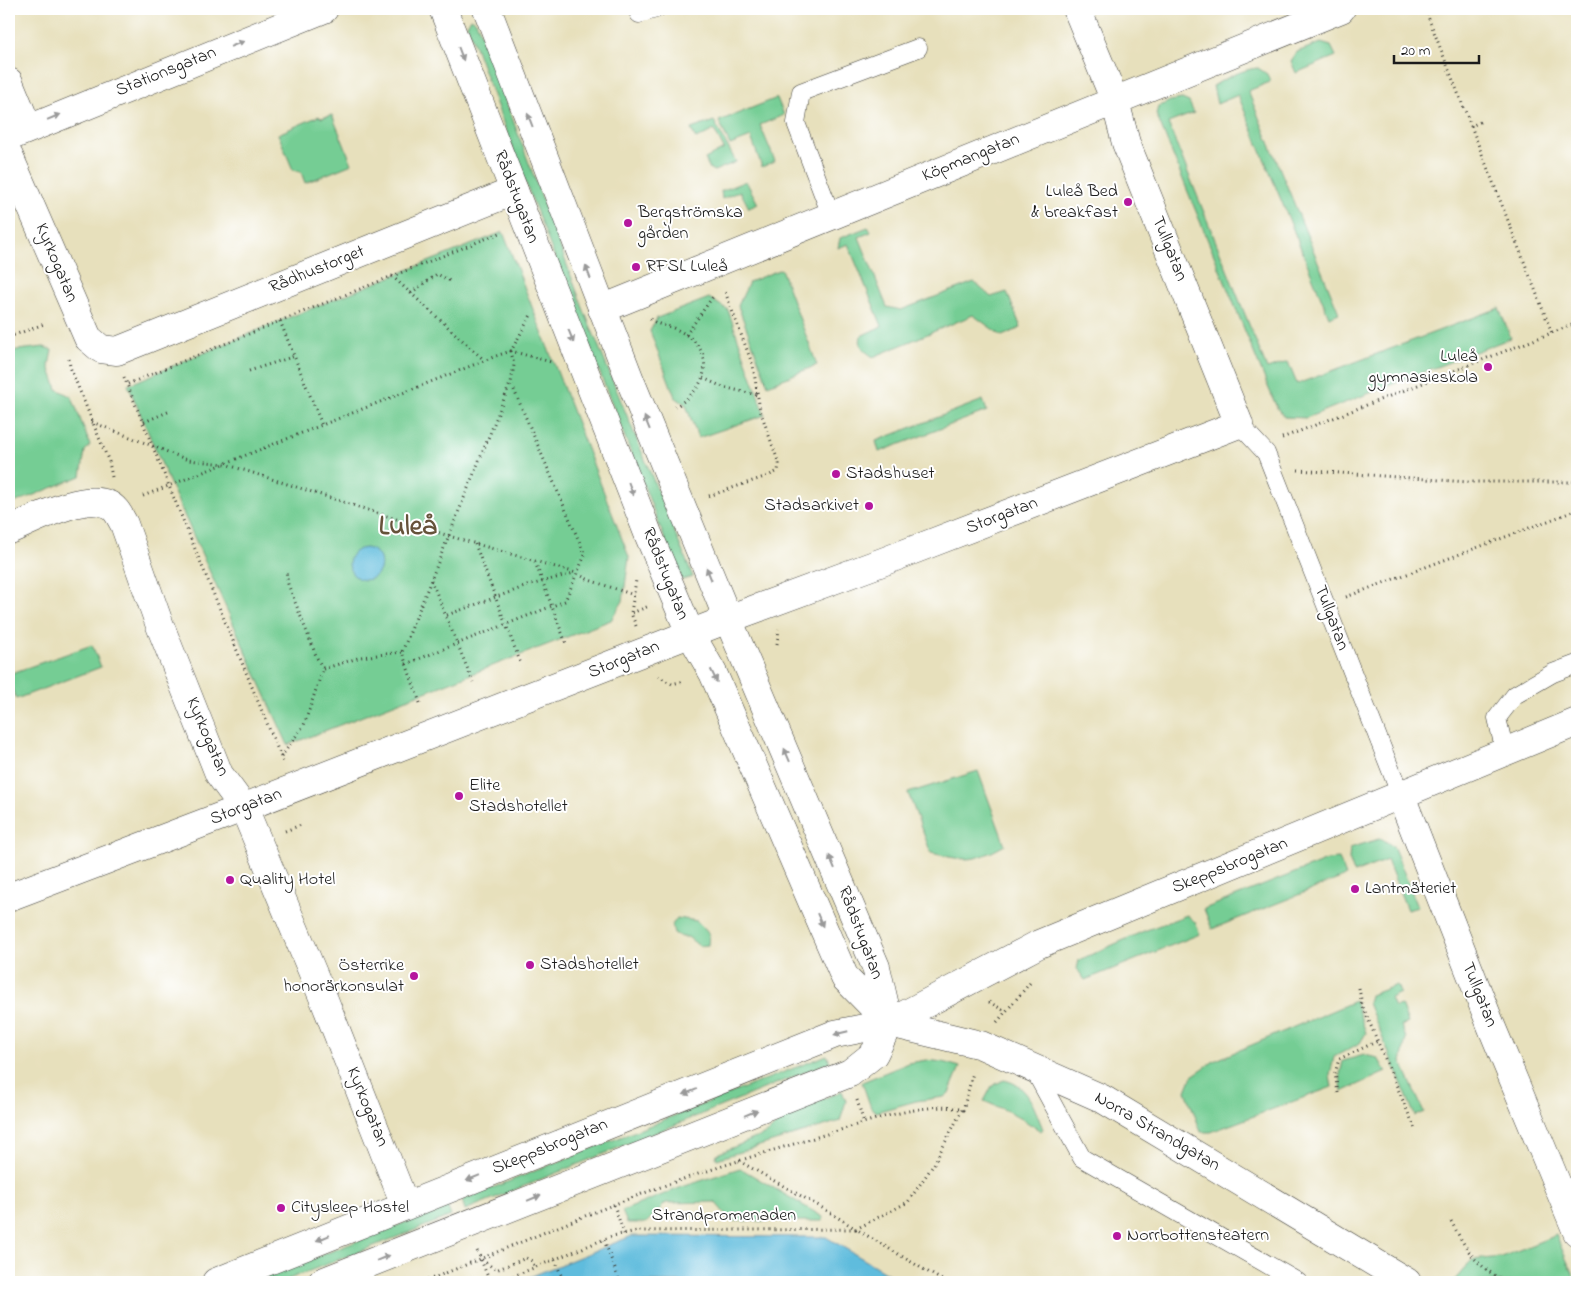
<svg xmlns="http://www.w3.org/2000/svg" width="1586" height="1291" font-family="'Indie Flower',sans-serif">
  <rect width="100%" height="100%" fill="#fff"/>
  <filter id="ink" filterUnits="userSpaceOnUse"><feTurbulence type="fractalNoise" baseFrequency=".02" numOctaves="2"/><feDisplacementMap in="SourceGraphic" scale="10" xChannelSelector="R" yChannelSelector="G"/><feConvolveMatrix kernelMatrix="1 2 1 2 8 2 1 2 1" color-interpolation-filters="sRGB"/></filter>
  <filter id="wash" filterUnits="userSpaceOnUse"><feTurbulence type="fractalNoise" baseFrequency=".0096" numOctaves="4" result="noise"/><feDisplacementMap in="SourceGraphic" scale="20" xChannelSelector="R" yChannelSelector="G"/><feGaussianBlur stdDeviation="1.12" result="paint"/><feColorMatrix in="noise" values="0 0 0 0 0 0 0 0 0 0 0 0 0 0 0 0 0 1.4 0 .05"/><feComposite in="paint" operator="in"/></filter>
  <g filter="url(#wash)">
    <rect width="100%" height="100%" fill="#e7e0bc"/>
    <!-- green -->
    <path fill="#74cd94" stroke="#487458" d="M471 18 476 21 583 308 693 577 682 580 662 532 521 171 467 25Z
      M1321 43 1331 46 1336 56 1296 73 1291 61 1297 52Z
      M1258 68 1267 74 1270 82 1248 91 1339 313 1329 317 1238 95 1217 104 1213 86C1226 78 1243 69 1258 68Z
      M777 98 784 115 760 125 775 161 762 167 751 137 730 145 719 121Z
      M1182 99 1189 102 1194 113 1168 123 1267 369 1288 362 1297 384 1499 308 1511 338 1306 418 1284 417 1277 408 1261 370 1156 114 1158 107 1170 101Z
      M332 115 352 164 305 183 301 172 293 170 278 134 319 116 321 118Z
      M714 121 736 162 714 171 710 169 705 159 724 149 714 130 696 139 691 129Z
      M746 181 758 204 749 208 740 191 722 199 721 191Z
      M868 227 871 232 859 237 887 307 901 310 974 282 991 297 1007 292 1021 328 1002 336 973 315 873 357C865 351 858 347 861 336L882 326 848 244 838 248 840 238Z
      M503 232 629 557 623 601 611 620 288 745 171 486 128 385 280 321Z
      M781 269 817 365 768 385 738 306 749 282Z
      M709 298 728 310 765 415 698 438 686 405 675 397 650 331 657 318Z
      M44 347 52 350 49 366 57 389 72 397 90 445 85 451 81 476 9 505V351Z
      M983 400 987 411 879 452 876 441Z
      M92 645 101 667 16 699 9 681V674Z
      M978 771 1005 845C973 863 966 861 931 853L908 793Z
      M1379 839 1387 842 1394 848 1418 907 1407 910 1387 860 1354 873 1349 859 1350 848Z
      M1339 859 1346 876 1212 929 1204 909 1327 860Z
      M1187 915 1195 922 1200 934 1085 980 1077 969 1079 960 1144 931Z
      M677 918 697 921 709 934 708 945 699 946 688 937H681L674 933 672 925Z
      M1397 985 1400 993 1390 998 1394 1007 1401 1005 1408 1023 1401 1026 1406 1038 1401 1062 1424 1112 1415 1116 1368 1003 1370 995Z
      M1355 1001 1366 1033 1360 1043 1334 1057 1330 1075 1332 1087 1211 1132H1201L1186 1091 1192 1076 1214 1061Z
      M827 1055 830 1062 465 1210 462 1200Z
      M1364 1055 1378 1058 1386 1072 1342 1092 1340 1074 1343 1061Z
      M926 1060 943 1062 960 1067 949 1093 944 1097 916 1101 876 1112 871 1108 862 1082 909 1063Z
      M1004 1080C1029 1085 1034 1108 1043 1129L1041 1131 1012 1113 984 1101 992 1086Z
      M842 1091 846 1101 840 1121 717 1159 716 1157 717 1154 768 1133 787 1114Z
      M740 1168 823 1217V1221H731L715 1202 666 1203 646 1223H627L622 1211 682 1187Z
      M447 1206 451 1216 281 1282H253Z
      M1556 1235 1576 1282H1453L1472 1260 1502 1257Z"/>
    <!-- water -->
    <path fill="#5fbcdd" stroke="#3e6c7c" d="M349 564a16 16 0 1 1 32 0a16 16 0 1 1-32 0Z
      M632 1236 826 1237 902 1282H517Z"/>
  </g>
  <g filter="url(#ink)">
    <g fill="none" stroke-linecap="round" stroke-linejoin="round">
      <defs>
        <path id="lane" d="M637 9 639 14 656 9
          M831 215 796 123 801 92 918 48
          M1239 424 1266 453 1401 796
          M1505 752 1497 718 1515 695 1553 673 1577 664
          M1033 1068 1082 1158 1298 1282"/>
        <path id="street" d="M9 82 28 128
          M9 137 324 9
          M9 156 88 338 101 349 117 351 514 191
          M602 309 1341 9
          M9 530C34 520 81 493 107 504 116 507 120 517 124 524L159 623 219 774 244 808 325 1002 405 1205
          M1401 796 1492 1028 1577 1232
          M9 897 227 814 728 619 885 561 1239 424 1126 143 1115 101 1077 9
          M889 1023 981 1045 1101 1098 1407 1282"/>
        <path id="secondary" d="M443 9 649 536 690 633 713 673 845 978 889 1023
          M487 9 630 380 728 619 876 967 889 1023
          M216 1282 835 1034 889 1023 1039 944 1577 722
          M322 1282 850 1073 874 1054 889 1023"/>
      </defs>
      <!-- lane casing -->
      <use href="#lane" stroke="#3a3934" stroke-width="19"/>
      <!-- street casing -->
      <use href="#street" stroke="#3a3934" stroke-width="29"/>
      <!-- secondary casing -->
      <use href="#secondary" stroke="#3a3934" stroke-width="29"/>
      <!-- path -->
      <path stroke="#3a3934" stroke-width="3" stroke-dasharray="1 4" stroke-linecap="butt" d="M1425 9 1471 126
        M1480 122 1471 126 1552 333
        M392 276 484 360
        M411 293 437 274 452 282
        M650 319C656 324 663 325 671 327 691 335 708 349 704 372 701 388 688 399 675 407
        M280 321 322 425
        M686 335 714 295
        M9 337 44 324
        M69 359 70 367 109 462 112 477
        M249 371 295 356
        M124 377 283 762
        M703 378 723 387 757 395
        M128 384 280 321 500 233
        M92 422 188 460 225 464 449 536 576 573 589 580 634 595
        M144 422 170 411
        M1282 438 1577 323
        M1298 470 1468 482H1577
        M143 496 496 356 511 351 551 362
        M709 496 770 475 778 471 779 464 760 410 753 366 724 289
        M475 544 521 664
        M535 562 567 646
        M431 580 473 682
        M1346 597 1577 510
        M632 613 649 606
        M447 615 527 586 574 573
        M636 626 631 613 636 580
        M777 644 779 629
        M406 664 565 601 585 555 511 383 514 365 511 351 531 315
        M323 669 361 657 402 652
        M658 676 672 684 684 681
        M420 703 402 652 510 384
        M281 757 304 725 323 669 317 658 288 584 286 570
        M285 831 301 825
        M1359 988 1362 1005 1416 1131
        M989 1002 1005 1011
        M997 1022 1030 983
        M1338 1093 1335 1073 1339 1059 1378 1041
        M857 1100 864 1123
        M739 1161 826 1210 856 1229 908 1202 934 1164 962 1110
        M614 1205 624 1234
        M1451 1221C1468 1253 1474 1263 1505 1282
        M604 1240 620 1282
        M477 1251 481 1259 496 1270 526 1258 532 1261 535 1268
        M481 1260 490 1282
        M555 1260 564 1282
        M423 1282C497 1253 571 1220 647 1192 706 1170 767 1152 827 1134 862 1124 927 1099 963 1110L973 1073
        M499 1282 612 1236 637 1231 856 1229 945 1282"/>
      <!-- lane -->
      <use href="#lane" stroke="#fff" stroke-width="18"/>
      <!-- street -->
      <use href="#street" stroke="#fff" stroke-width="28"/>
      <!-- secondary -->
      <use href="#secondary" stroke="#fff" stroke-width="28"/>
    </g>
    <!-- one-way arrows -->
    <defs><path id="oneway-solid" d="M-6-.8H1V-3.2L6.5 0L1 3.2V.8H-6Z" transform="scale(1.25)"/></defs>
    <g fill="#999">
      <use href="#oneway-solid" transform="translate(237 44) rotate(-22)"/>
      <use href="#oneway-solid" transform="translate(461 54) rotate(69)"/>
      <use href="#oneway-solid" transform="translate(54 117) rotate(-22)"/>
      <use href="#oneway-solid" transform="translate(530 120) rotate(-111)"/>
      <use href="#oneway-solid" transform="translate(588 272) rotate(-111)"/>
      <use href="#oneway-solid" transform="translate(571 336) rotate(68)"/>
      <use href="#oneway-solid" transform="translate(647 423) rotate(-112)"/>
      <use href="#oneway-solid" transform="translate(631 489) rotate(69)"/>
      <use href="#oneway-solid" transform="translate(709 574) rotate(-112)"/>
      <use href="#oneway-solid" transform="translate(714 676) rotate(64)"/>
      <use href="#oneway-solid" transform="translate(787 755) rotate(-113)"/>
      <use href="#oneway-solid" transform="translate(832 862) rotate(-113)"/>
      <use href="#oneway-solid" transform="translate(820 920) rotate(67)"/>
      <use href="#oneway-solid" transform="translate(841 1033) rotate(166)"/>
      <use href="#oneway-solid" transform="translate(690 1092) rotate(158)"/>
      <use href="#oneway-solid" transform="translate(751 1113) rotate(-22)"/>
      <use href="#oneway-solid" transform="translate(473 1178) rotate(158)"/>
      <use href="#oneway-solid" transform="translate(534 1198) rotate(-22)"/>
      <use href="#oneway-solid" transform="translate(323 1238) rotate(158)"/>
      <use href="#oneway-solid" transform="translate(383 1258) rotate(-22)"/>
    </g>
  </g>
  <!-- markers -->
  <g fill="#b5179e" stroke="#fff" stroke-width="2">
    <circle cx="1128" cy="202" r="5"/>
    <circle cx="628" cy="223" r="5"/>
    <circle cx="636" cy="267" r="5"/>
    <circle cx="1488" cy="367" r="5"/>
    <circle cx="836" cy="474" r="5"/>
    <circle cx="869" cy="506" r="5"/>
    <circle cx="459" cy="796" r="5"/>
    <circle cx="230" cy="880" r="5"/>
    <circle cx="1355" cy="889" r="5"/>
    <circle cx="530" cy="965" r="5"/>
    <circle cx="414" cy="976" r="5"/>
    <circle cx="281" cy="1208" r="5"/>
    <circle cx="1117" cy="1236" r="5"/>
  </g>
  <g text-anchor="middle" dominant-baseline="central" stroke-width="4" stroke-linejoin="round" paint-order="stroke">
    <!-- street labels -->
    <g font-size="18" fill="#1c1c1c" stroke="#fff">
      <text transform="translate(166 72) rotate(-22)">Stationsgatan</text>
      <text transform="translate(971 158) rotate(-22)">Köpmangatan</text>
      <text transform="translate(516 197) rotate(69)">Rådstugatan</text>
      <text transform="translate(1169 249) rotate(68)">Tullgatan</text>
      <text transform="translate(56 263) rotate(67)">Kyrkogatan</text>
      <text transform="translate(317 270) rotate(-22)">Rådhustorget</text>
      <text transform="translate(1002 516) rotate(-21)">Storgatan</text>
      <text transform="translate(665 574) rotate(68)">Rådstugatan</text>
      <text transform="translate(1331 618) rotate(69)">Tullgatan</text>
      <text transform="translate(624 660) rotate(-22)">Storgatan</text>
      <text transform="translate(207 737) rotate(67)">Kyrkogatan</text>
      <text transform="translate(246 807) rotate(-21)">Storgatan</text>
      <text transform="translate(1230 866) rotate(-22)">Skeppsbrogatan</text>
      <text transform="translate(860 933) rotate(69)">Rådstugatan</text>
      <text transform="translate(1479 995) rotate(68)">Tullgatan</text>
      <text transform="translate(367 1107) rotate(68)">Kyrkogatan</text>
      <text transform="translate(1157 1132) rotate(30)">Norra Strandgatan</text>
      <text transform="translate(550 1147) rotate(-22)">Skeppsbrogatan</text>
      <text x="724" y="1216">Strandpromenaden</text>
    </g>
    <!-- poi labels -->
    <g font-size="18" fill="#1c1c1c" stroke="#fff" text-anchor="start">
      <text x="1118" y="192" text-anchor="end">Luleå Bed<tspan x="1118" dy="21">&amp; breakfast</tspan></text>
      <text x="638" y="213">Bergströmska<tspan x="638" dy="21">gården</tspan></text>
      <text x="646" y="267">RFSL Luleå</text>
      <text x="1478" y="357" text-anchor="end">Luleå<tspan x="1478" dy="21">gymnasieskola</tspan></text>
      <text x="846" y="474">Stadshuset</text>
      <text x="859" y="506" text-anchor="end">Stadsarkivet</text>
      <text x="469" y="786">Elite<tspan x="469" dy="21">Stadshotellet</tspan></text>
      <text x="240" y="880">Quality Hotel</text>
      <text x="1365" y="889">Lantmäteriet</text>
      <text x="540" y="965">Stadshotellet</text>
      <text x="404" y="966" text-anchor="end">Österrike<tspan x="404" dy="21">honorärkonsulat</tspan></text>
      <text x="291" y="1208">Citysleep Hostel</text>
      <text x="1127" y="1236">Norrbottensteatern</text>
    </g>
    <!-- town labels -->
    <g font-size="28" font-weight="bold" fill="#66523a" stroke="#fff">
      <text x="408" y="527">Luleå</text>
    </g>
  </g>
  <!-- margin -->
  <rect width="1586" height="1291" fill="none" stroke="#fff" stroke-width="30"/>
  <!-- scale -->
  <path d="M1394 55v8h85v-8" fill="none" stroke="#1c1c1c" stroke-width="2.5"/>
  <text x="1401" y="55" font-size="15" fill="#1c1c1c" stroke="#ffffff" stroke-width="4" paint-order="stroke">20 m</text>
</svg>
